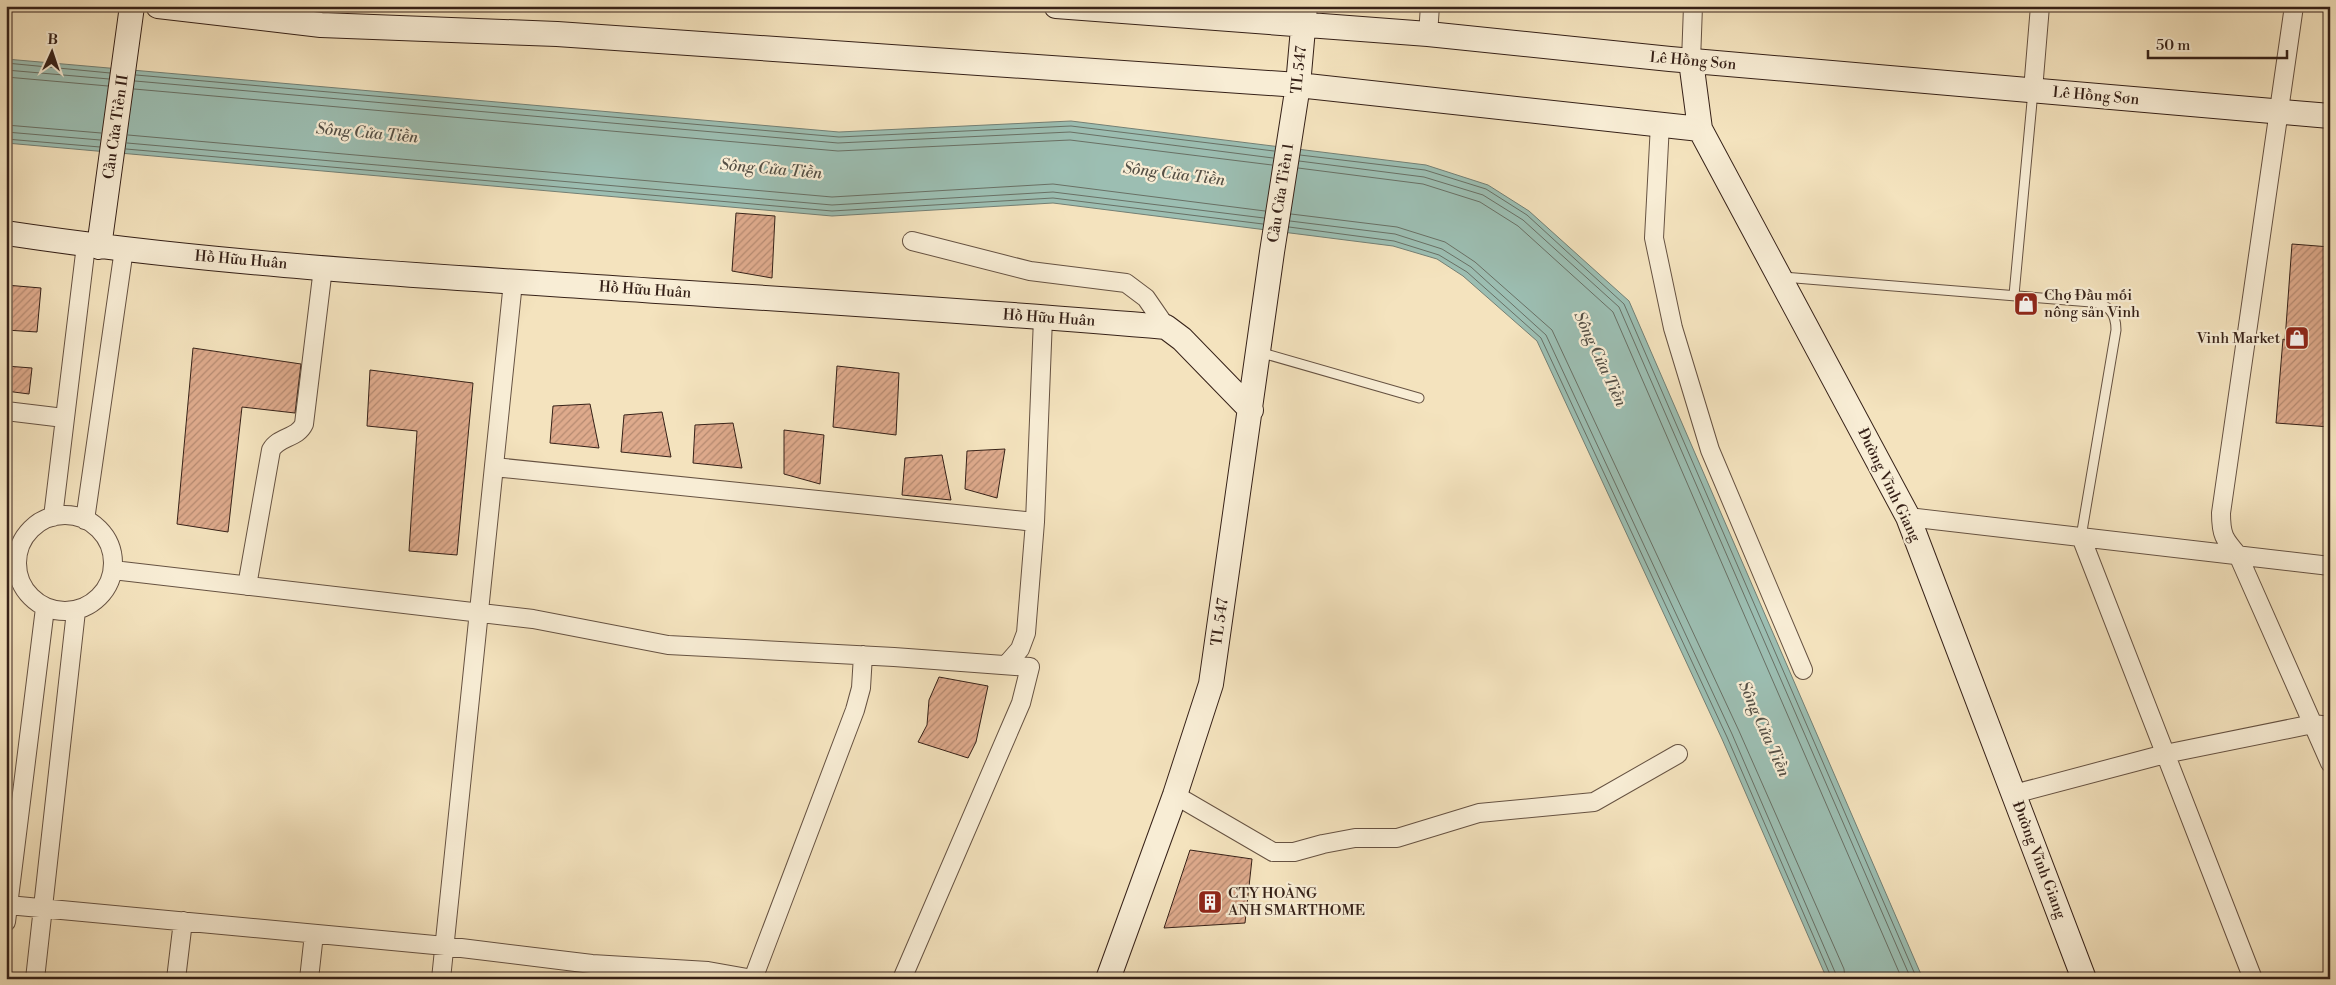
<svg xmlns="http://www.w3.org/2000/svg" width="2336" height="985" font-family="'Libre Bodoni',serif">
  <defs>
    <pattern id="building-hatch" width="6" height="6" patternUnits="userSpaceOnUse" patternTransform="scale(1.25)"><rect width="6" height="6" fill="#deaa8c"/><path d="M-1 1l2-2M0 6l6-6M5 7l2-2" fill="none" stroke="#b58a71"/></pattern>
  </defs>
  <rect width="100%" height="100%" fill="#f4e3be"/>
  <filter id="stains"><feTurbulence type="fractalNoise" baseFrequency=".004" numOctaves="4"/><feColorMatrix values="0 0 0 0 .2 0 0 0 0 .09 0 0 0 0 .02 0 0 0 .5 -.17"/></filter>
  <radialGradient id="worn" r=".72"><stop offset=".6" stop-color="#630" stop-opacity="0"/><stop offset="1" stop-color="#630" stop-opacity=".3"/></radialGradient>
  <!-- water -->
  <path fill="#9cbeb2" stroke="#737f74" d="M6 59 839 132 1071 121 1426 165 1488 185 1529 211 1629 301 1923 979H1827L1722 739 1537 341 1463 276 1437 259 1393 246 1053 203 832 216 6 143Z"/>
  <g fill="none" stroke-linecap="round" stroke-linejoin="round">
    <!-- shore -->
    <path stroke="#697065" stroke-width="1" d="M6 63 110 73
      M6 70 109 79
      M136 75 839 137 1071 126 1274 151
      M6 77 108 86
      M135 81 838 143 1070 132 1273 158
      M134 89 838 151 1070 140 1272 165
      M6 125 101 133
      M6 132 100 140
      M128 135 832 197 1053 184 1265 211
      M6 139 100 147
      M127 143 832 205 1053 192 1264 218
      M126 149 832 211 1053 198 1263 224
      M1300 155 1425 170 1486 189 1527 215 1624 304 1917 979
      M1299 161 1424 177 1483 195 1523 220 1619 307 1911 979
      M1298 168 1423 184 1480 202 1518 226 1613 312 1902 979
      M1291 214 1397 227 1445 242 1475 262 1552 330 1739 731 1844 969 1845 979
      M1290 221 1395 234 1442 249 1471 267 1546 335 1732 734 1838 979
      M1289 227 1394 241 1439 255 1467 272 1541 338 1727 737 1832 979"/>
  </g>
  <!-- building -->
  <path fill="url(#building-hatch)" stroke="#362118" d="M736 213 775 216 772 278 732 271Z
    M2292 244 2330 247V427L2276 423 2283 339 2285 340Z
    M6 285 41 288 37 332 6 330Z
    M193 348 301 364 295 413 242 407 228 532 177 524Z
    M6 366 32 368 29 394 6 391Z
    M837 366 899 373 896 435 833 427Z
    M370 370 473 383 457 555 409 551 417 431 367 426Z
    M590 404 599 448 550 443 553 406Z
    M662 412 671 457 621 452 624 415Z
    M733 423 742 468 693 463 695 425Z
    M784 430 824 435 820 484 784 474Z
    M1005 449 997 498 965 489 967 451Z
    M942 455 951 500 902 495 905 458Z
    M939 677 988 686 976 742 968 758 918 742 927 725 929 700Z
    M1190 850 1252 859 1245 923 1164 928Z"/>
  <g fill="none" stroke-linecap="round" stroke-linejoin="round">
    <defs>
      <path id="lane" d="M1783 277 2091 302C2108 304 2116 312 2116 330L2081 537
        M2014 295 2033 91
        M1259 352 1419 398"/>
      <path id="street" d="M2294 6 2221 513C2221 535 2224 539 2238 555L2330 763
        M1428 34 1430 6
        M1691 61 1693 6
        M2033 90 2040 6
        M1660 124 1654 238 1673 328 1710 450 1803 670
        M912 241 1030 271 1126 283 1146 298 1166 327
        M6 411 64 418
        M494 467 1035 522
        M17 563a48 48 0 1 1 96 0a48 48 0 1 1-96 0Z
        M53 517 86 245
        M1908 517 2330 566
        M85 520 124 249
        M2081 537 2253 979
        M113 570 533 619 668 645 894 657 1030 667 1021 703 902 979
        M247 586 271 450C279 436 297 439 304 424L323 268
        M1006 665 1020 649 1026 633 1035 522 1043 318
        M2014 794 2165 754 2313 724 2330 726
        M1175 795 1273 852H1294L1323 844 1355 838H1397L1479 813 1594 802 1678 754
        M8 905 445 946 592 964 708 971 753 979
        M6 922 45 608
        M35 979 76 611
        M176 979 183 921
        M309 979 314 934
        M441 979 513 282
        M753 979 855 710 861 688 863 655"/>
      <path id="secondary" d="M158 6 321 25 557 34 1298 85 1700 129
        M1056 6 1428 34 1670 59 2330 116
        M1691 61 1700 129 1908 517 2084 979
        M6 233C191 261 378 273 565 285 765 298 966 310 1166 327L1182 339 1251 410
        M99 247 132 6
        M1108 979 1175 795 1211 684 1272 252 1298 85 1305 6"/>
    </defs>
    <!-- lane casing -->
    <use href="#lane" stroke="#665242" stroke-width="11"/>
    <!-- street casing -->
    <use href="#street" stroke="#665242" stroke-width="20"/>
    <!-- secondary casing -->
    <use href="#secondary" stroke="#362118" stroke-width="26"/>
    <!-- lane -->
    <use href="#lane" stroke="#f8edd5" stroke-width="9"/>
    <!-- street -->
    <use href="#street" stroke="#f8edd5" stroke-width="18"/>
    <!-- secondary -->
    <use href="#secondary" stroke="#f8edd5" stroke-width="24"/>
  </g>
  <!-- icons -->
  <defs>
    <symbol id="shop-square" viewBox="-11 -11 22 22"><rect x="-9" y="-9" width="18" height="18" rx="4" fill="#8f2418" stroke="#f8edd5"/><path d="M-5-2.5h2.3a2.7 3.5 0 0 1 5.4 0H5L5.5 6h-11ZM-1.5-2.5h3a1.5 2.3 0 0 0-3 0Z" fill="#fff"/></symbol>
    <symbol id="building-square" viewBox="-11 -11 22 22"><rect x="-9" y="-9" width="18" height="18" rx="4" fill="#8f2418" stroke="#f8edd5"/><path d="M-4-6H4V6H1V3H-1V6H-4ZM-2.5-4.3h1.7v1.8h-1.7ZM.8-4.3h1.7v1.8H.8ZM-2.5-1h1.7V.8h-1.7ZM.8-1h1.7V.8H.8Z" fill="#fff"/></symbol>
  </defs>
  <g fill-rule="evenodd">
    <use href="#shop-square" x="2012" y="290" width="28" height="28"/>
    <use href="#shop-square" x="2283" y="324" width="28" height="28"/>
    <use href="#building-square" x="1196" y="888" width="28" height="28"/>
  </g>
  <g text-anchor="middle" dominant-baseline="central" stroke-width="4.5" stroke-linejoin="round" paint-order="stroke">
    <!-- street labels -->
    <g font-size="15" fill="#362118" stroke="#f8edd5">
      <text transform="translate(1693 61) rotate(5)">Lê Hồng Sơn</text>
      <text transform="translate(1299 70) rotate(-84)">TL 547</text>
      <text transform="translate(2096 96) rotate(5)">Lê Hồng Sơn</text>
      <text transform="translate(116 127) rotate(-82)">Cầu Cửa Tiền II</text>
      <text transform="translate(1281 193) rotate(-81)">Cầu Cửa Tiền 1</text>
      <text transform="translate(241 260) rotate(5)">Hồ Hữu Huân</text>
      <text transform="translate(645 290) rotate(4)">Hồ Hữu Huân</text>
      <text transform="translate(1049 318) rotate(4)">Hồ Hữu Huân</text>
      <text transform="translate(1889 485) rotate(64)">Đường Vĩnh Giang</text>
      <text transform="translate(1220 622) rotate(-82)">TL 547</text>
      <text transform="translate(2039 860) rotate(69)">Đường Vĩnh Giang</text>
    </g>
    <!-- poi labels -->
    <g font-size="15" fill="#362118" stroke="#f8edd5" text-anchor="start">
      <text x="2044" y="295">Chợ Đầu mối<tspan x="2044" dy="17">nông sản Vinh</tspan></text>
      <text x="2280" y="338" text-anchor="end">Vinh Market</text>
      <text x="1228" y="893">CTY HOÀNG<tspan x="1228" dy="17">ANH SMARTHOME</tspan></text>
    </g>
    <!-- water labels -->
    <g font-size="16" font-style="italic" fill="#555046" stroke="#f8edd5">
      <text transform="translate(367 133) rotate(5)">Sông Cửa Tiền</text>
      <text transform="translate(771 169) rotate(5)">Sông Cửa Tiền</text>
      <text transform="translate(1174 174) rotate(7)">Sông Cửa Tiền</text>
      <text transform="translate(1600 359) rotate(65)">Sông Cửa Tiền</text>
      <text transform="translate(1764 729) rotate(66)">Sông Cửa Tiền</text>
    </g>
  </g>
  <!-- margin -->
  <rect width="2336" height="985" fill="none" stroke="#f4e3be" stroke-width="25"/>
  <rect x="8" y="8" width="2321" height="970" fill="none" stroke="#362118" stroke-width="2.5"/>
  <rect x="12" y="12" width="2311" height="960" fill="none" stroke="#362118"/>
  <!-- north arrow -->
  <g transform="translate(52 52) rotate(3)" stroke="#f8edd5" stroke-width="4" paint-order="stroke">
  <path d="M0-4L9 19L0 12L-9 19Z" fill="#362118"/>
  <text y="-8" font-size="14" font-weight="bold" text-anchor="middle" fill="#362118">B</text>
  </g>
  <!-- scale -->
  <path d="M2148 50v8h139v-8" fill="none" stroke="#362118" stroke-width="2.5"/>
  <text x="2156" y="50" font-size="15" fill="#362118" stroke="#f8edd5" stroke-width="4" paint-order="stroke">50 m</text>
  <rect width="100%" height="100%" filter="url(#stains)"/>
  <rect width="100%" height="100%" fill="url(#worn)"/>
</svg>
